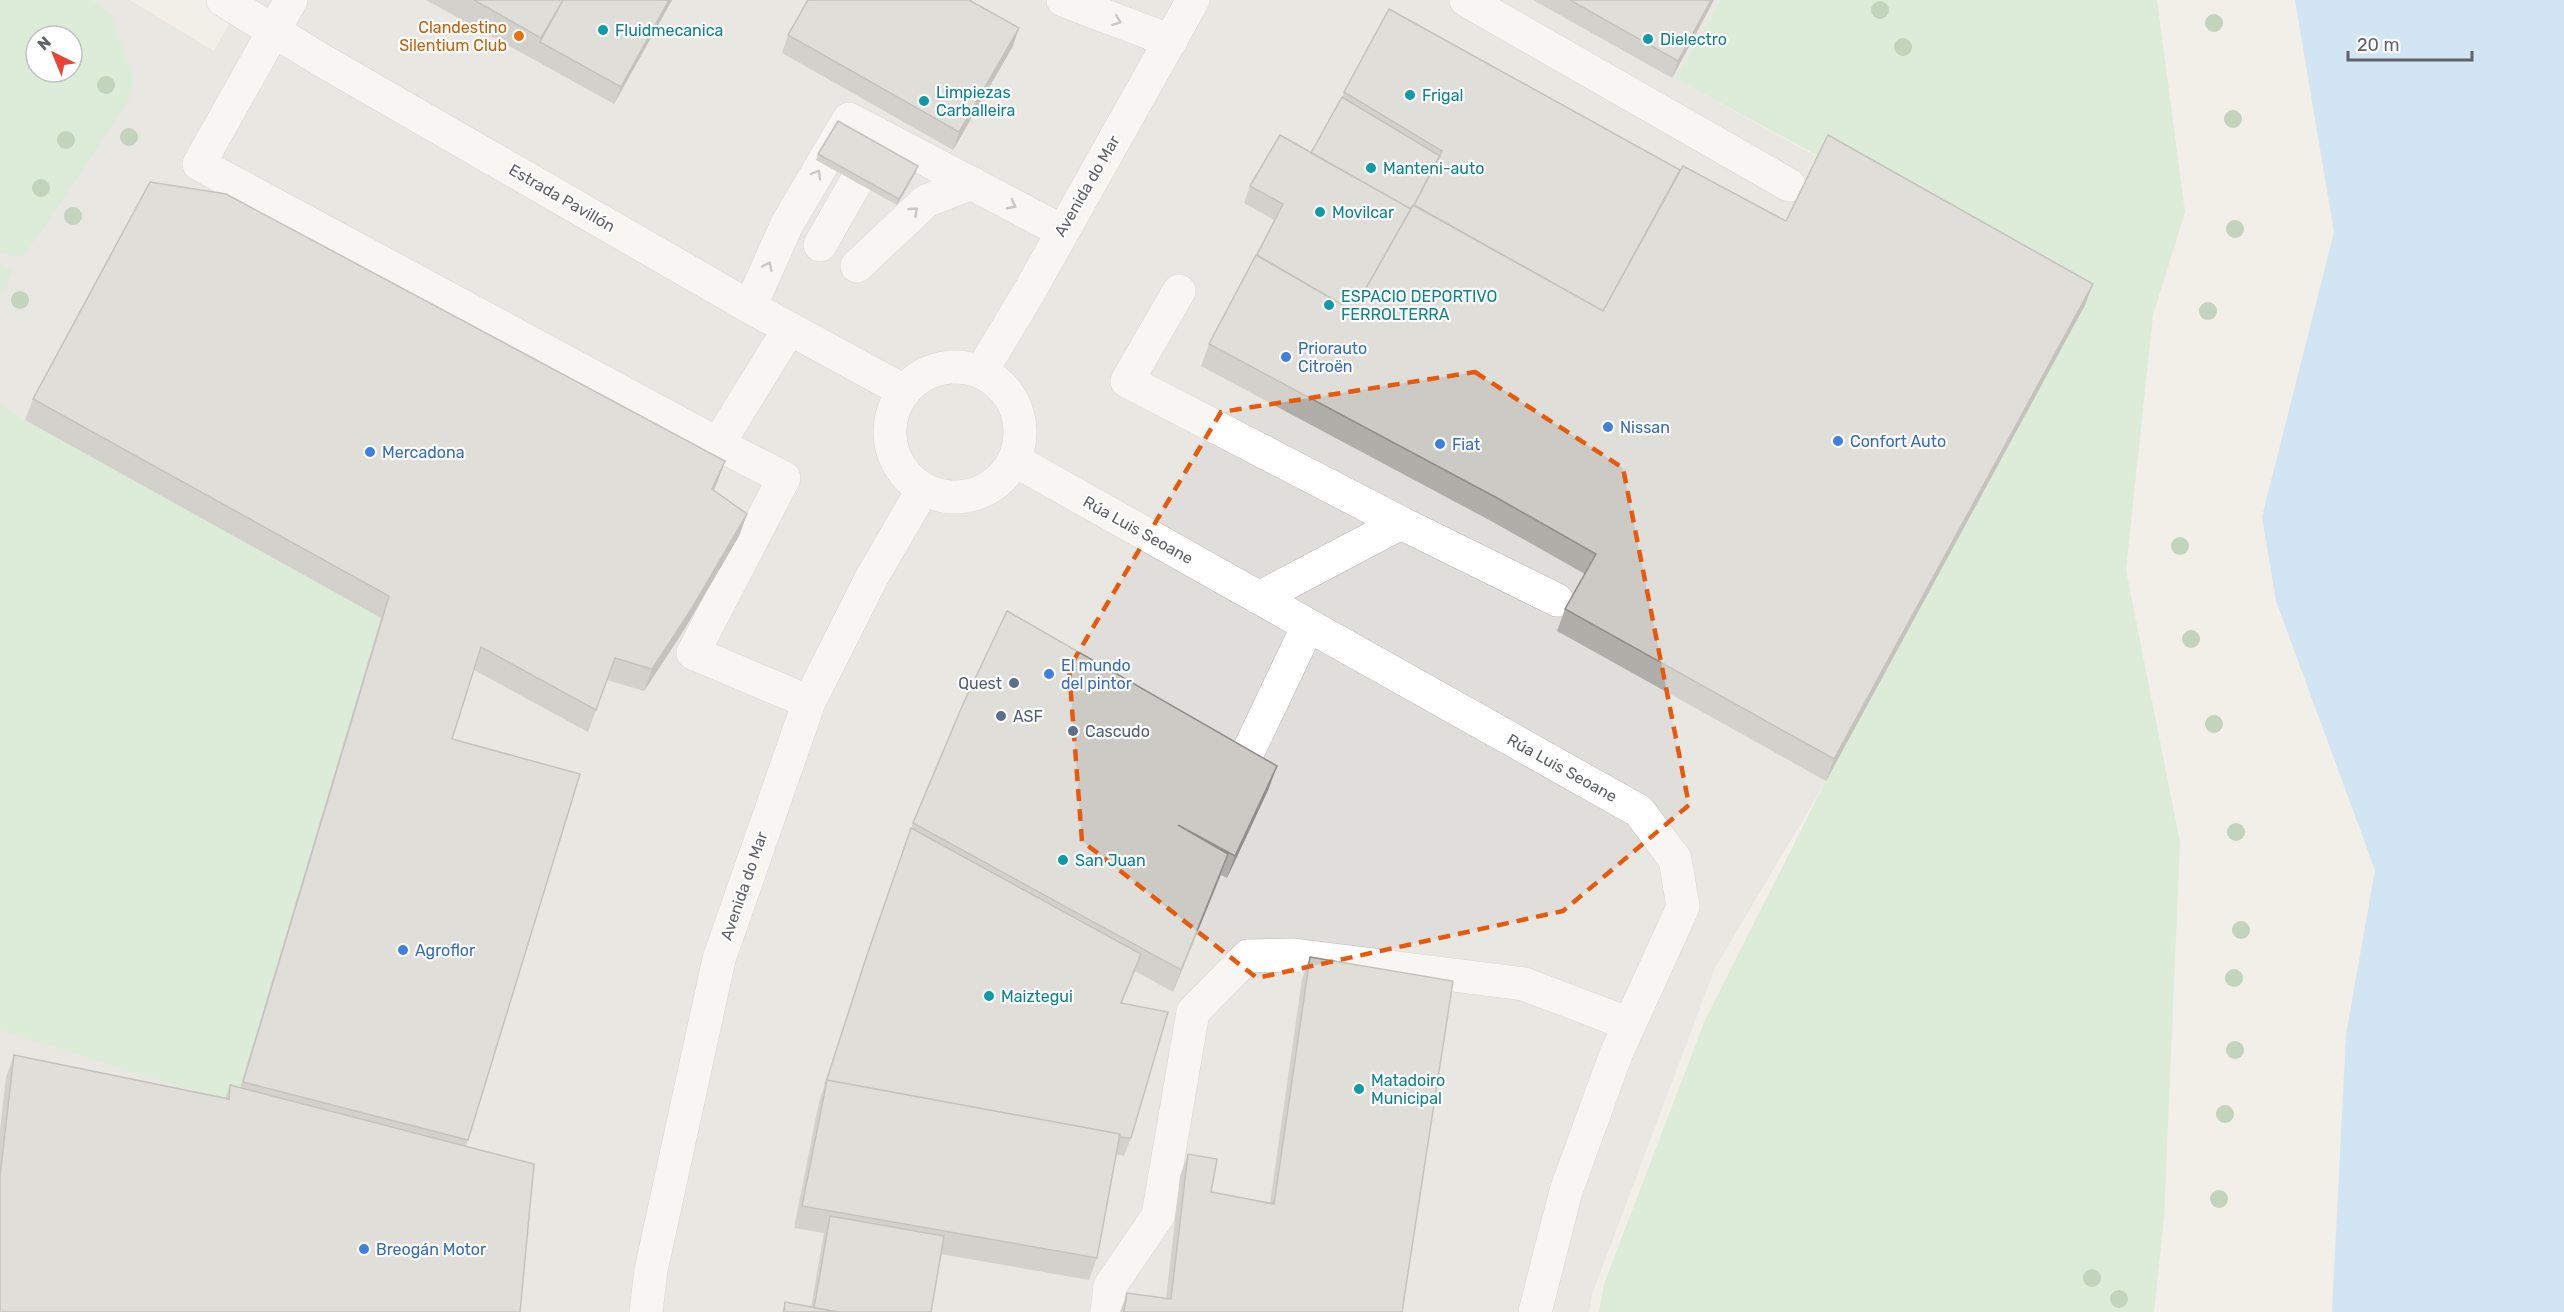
<svg xmlns="http://www.w3.org/2000/svg" width="2564" height="1312" font-family="Rubik,sans-serif">
  <rect width="100%" height="100%" fill="#f1efe8"/>
  <!-- industrial -->
  <path fill="#e0deda" fill-rule="evenodd" d="M0 0H130L214 51 242 0H1720L1676 79 2085 305 1826 781 1715 968 1592 1295 1589 1312H0ZM36 36H72V72H36Z"/>
  <!-- green -->
  <path fill="#c5e8c5" fill-rule="evenodd" d="M0 0H92L112 15 134 80 129 100 62 202 25 254 18 257 0 252ZM36 36H72V72H36Z
    M1720 0H2157L2185 212 2153 315 2126 570 2180 842 2164 1218 2154 1312H1599L1604 1284 1705 1020 1826 781 1820 157 1676 79Z
    M0 264 14 270 0 300Z
    M0 403 25 420 381 618 235 1104 0 1030Z"/>
  <!-- water -->
  <path fill="#aadaff" d="M2295 0H2564V1312H2332L2346 1035 2375 870 2276 601 2262 517 2334 232Z"/>
  <g fill="none" stroke-linecap="round" stroke-linejoin="round">
    <defs>
      <path id="minor" d="M223 0 323 61 750 307 904 391
        M291 0 199 164 718 444 789 329
        M1063 0 1171 41
        M1466 0 1789 185
        M820 245 877 145
        M857 266 926 201 972 183
        M1179 291 1127 381 1401 523
        M750 307 787 224 849 119 1062 231
        M890 432a65 65 0 1 1 130 0a65 65 0 1 1-130 0Z
        M981 372 1029 292 1193 0
        M718 444 784 478 693 653 809 702
        M1014 460 1639 811 1675 859 1683 907 1616 1054 1566 1191 1535 1312
        M1259 598 1401 523 1557 600
        M1249 750 1308 626
        M646 1312 651 1270 719 959 809 702 872 577 923 489
        M1107 1312 1110 1286 1158 1216 1193 1012 1248 956 1294 955 1524 984 1629 1024"/>
    </defs>
    <!-- minor casing -->
    <use href="#minor" stroke="#b5b8bc" stroke-width="34"/>
    <!-- minor -->
    <use href="#minor" stroke="#fff" stroke-width="33"/>
  </g>
  <!-- trees -->
  <g fill="#89b387">
    <circle cx="1880" cy="10" r="9"/>
    <circle cx="2214" cy="23" r="9"/>
    <circle cx="1903" cy="47" r="9"/>
    <circle cx="106" cy="85" r="9"/>
    <circle cx="2233" cy="119" r="9"/>
    <circle cx="129" cy="137" r="9"/>
    <circle cx="66" cy="140" r="9"/>
    <circle cx="41" cy="188" r="9"/>
    <circle cx="73" cy="216" r="9"/>
    <circle cx="2235" cy="229" r="9"/>
    <circle cx="20" cy="300" r="9"/>
    <circle cx="2208" cy="311" r="9"/>
    <circle cx="2180" cy="546" r="9"/>
    <circle cx="2191" cy="639" r="9"/>
    <circle cx="2214" cy="724" r="9"/>
    <circle cx="2236" cy="832" r="9"/>
    <circle cx="2241" cy="930" r="9"/>
    <circle cx="2234" cy="978" r="9"/>
    <circle cx="2235" cy="1050" r="9"/>
    <circle cx="2225" cy="1114" r="9"/>
    <circle cx="2219" cy="1199" r="9"/>
    <circle cx="2092" cy="1278" r="9"/>
    <circle cx="2119" cy="1299" r="9"/>
  </g>
  <!-- wall -->
  <path fill="#afaea9" d="M426 0H672L614 104Z
    M1533 0H1714L1672 78Z
    M788 35 1013 46 953 150 782 53Z
    M1344 92 1680 170 1786 221 2085 305 1826 781 1557 631 1565 609 1585 574 1491 521 1201 366 1209 344 1274 220 1244 203 1250 186 1311 153 1342 97Z
    M818 154 916 172 897 205 816 160Z
    M33 399 725 461 714 490 747 514 739 536 684 630 644 691 607 680 588 732 474 670 452 739 468 1140 466 1146 0 1312V1130L6 1077 14 1055 225 1099 230 1085 240 1088 381 618 25 420Z
    M1269 788 1227 878 1221 875 1173 992 1135 971 1122 1003 1131 1138 1124 1156 1116 1154 1097 1258 1089 1280 941 1254 931 1312H782L785 1302 811 1307 824 1233 794 1228 819 1102 862 969 913 823Z
    M1310 957 1402 1312H1120L1127 1293 1166 1299 1180 1176 1188 1154 1211 1192 1270 1203 1302 979Z"/>
  <!-- shaded-wall -->
  <path fill="#8f8d8a" d="M669 0H672L614 104 621 87Z
    M1711 0H1714L1672 78 1678 61Z
    M1019 28 1013 46 953 150 959 132Z
    M918 166 916 172 897 205 899 199Z
    M2093 284 2085 305 1826 781 1834 759Z
    M725 461 717 483 704 511 712 489Z
    M747 514 739 536 684 630 644 691 652 669Z
    M1277 766 1269 788 1227 878 1235 856Z
    M1228 854 1220 876 1173 992 1181 970Z"/>
  <!-- building -->
  <path fill="#cccac5" stroke="#8f8d8a" stroke-width="1.5" d="M474 0H563L541 38Z
    M563 0H669L621 87 540 42Z
    M808 0H969L1019 28 959 132 788 35Z
    M1570 0H1711L1678 61Z
    M1389 9 1680 170 1603 311 1414 205 1442 151 1344 92Z
    M1342 97 1440 156 1414 205 1411 209 1311 153Z
    M838 121 918 166 899 199 818 154Z
    M1280 135 1411 209 1353 311 1257 255 1283 204 1250 186Z
    M1828 135 2093 284 1834 759 1565 609 1596 554 1499 499 1209 344 1256 255 1353 311 1413 205 1603 311 1683 166 1786 221Z
    M150 182 226 194 725 461 712 489 747 514 692 608 652 669 615 658 596 710 481 647 452 739 580 774 468 1140 243 1082 389 596 33 399Z
    M1007 611 1277 766 1235 856 1178 825 1228 854 1181 970 913 823 963 704Z
    M911 828 1141 954 1121 1003 1168 1012 1131 1138 1119 1137 1120 1134 827 1080 825 1085 868 952Z
    M1310 957 1453 981 1402 1312H1124L1127 1293 1171 1299 1188 1154 1217 1159 1211 1192 1274 1204Z
    M14 1055 229 1099 230 1085 534 1164 520 1312H0V1176Z
    M827 1080 1120 1134 1097 1258 802 1206Z
    M830 1216 944 1236 931 1312H838L814 1308Z
    M785 1302 838 1312H784Z"/>
  <!-- one-way arrows -->
  <defs><path id="oneway-chevron" d="M-2-3.5L2.5 0L-2 3.5" fill="none" stroke-width="1.6" stroke-linecap="round" stroke-linejoin="round" transform="scale(1.5)"/></defs>
  <g stroke="#979a9d">
    <use href="#oneway-chevron" transform="translate(1117 21) rotate(21)"/>
    <use href="#oneway-chevron" transform="translate(817 174) rotate(-60)"/>
    <use href="#oneway-chevron" transform="translate(1012 205) rotate(28)"/>
    <use href="#oneway-chevron" transform="translate(914 211) rotate(-43)"/>
    <use href="#oneway-chevron" transform="translate(768 266) rotate(-65)"/>
  </g>
  <!-- marked area -->
  <path d="M0 0H2564V1312H0ZM1475 372 1623 468 1689 805 1563 911 1257 978 1082 841 1069 668 1221 412Z" fill="#f1efe8" fill-opacity=".55" fill-rule="evenodd"/>
  <path fill="none" stroke="#e8590c" stroke-width="4.5" stroke-dasharray="12 8" stroke-linejoin="round" d="M1475 372 1623 468 1689 805 1563 911 1257 978 1082 841 1069 668 1221 412Z"/>
  <!-- markers -->
  <g fill="#0f9aa8" stroke="#fff" stroke-width="2">
    <circle cx="603" cy="30" r="6"/>
    <circle cx="1648" cy="39" r="6"/>
    <circle cx="1410" cy="95" r="6"/>
    <circle cx="924" cy="101" r="6"/>
    <circle cx="1371" cy="168" r="6"/>
    <circle cx="1320" cy="212" r="6"/>
    <circle cx="1329" cy="305" r="6"/>
    <circle cx="1063" cy="860" r="6"/>
    <circle cx="989" cy="996" r="6"/>
    <circle cx="1359" cy="1089" r="6"/>
  </g>
  <circle fill="#e8710a" stroke="#fff" stroke-width="2" cx="519" cy="36" r="6"/>
  <g fill="#3f7fe0" stroke="#fff" stroke-width="2">
    <circle cx="1286" cy="357" r="6"/>
    <circle cx="1608" cy="427" r="6"/>
    <circle cx="1838" cy="441" r="6"/>
    <circle cx="1440" cy="444" r="6"/>
    <circle cx="370" cy="452" r="6"/>
    <circle cx="1049" cy="674" r="6"/>
    <circle cx="403" cy="950" r="6"/>
    <circle cx="364" cy="1249" r="6"/>
  </g>
  <g fill="#5c6f8a" stroke="#fff" stroke-width="2">
    <circle cx="1014" cy="683" r="6"/>
    <circle cx="1001" cy="716" r="6"/>
    <circle cx="1073" cy="731" r="6"/>
  </g>
  <g text-anchor="middle" dominant-baseline="central" stroke-width="4.5" stroke-linejoin="round" paint-order="stroke">
    <!-- food labels -->
    <g font-size="16" fill="#c56008" stroke="#fff" text-anchor="end">
      <text x="507" y="27">Clandestino<tspan x="507" dy="18">Silentium Club</tspan></text>
    </g>
    <!-- culture labels -->
    <g font-size="16" fill="#0d838f" stroke="#fff" text-anchor="start">
      <text x="615" y="30">Fluidmecanica</text>
      <text x="1660" y="39">Dielectro</text>
      <text x="936" y="92">Limpiezas<tspan x="936" dy="18">Carballeira</tspan></text>
      <text x="1422" y="95">Frigal</text>
      <text x="1383" y="168">Manteni-auto</text>
      <text x="1332" y="212">Movilcar</text>
      <text x="1341" y="296">ESPACIO DEPORTIVO<tspan x="1341" dy="18">FERROLTERRA</tspan></text>
      <text x="1075" y="860">San Juan</text>
      <text x="1001" y="996">Maiztegui</text>
      <text x="1371" y="1080">Matadoiro<tspan x="1371" dy="18">Municipal</tspan></text>
    </g>
    <!-- street labels -->
    <g font-size="16" fill="#5f6368" stroke="#fff">
      <text transform="translate(1087 186) rotate(-60)">Avenida do Mar</text>
      <text transform="translate(562 198) rotate(30)">Estrada Pavillón</text>
      <text transform="translate(1138 530) rotate(29)">Rúa Luis Seoane</text>
      <text transform="translate(1562 768) rotate(29)">Rúa Luis Seoane</text>
      <text transform="translate(744 886) rotate(-71)">Avenida do Mar</text>
    </g>
    <!-- shop labels -->
    <g font-size="16" fill="#366cbe" stroke="#fff" text-anchor="start">
      <text x="1298" y="348">Priorauto<tspan x="1298" dy="18">Citroën</tspan></text>
      <text x="1620" y="427">Nissan</text>
      <text x="1850" y="441">Confort Auto</text>
      <text x="1452" y="444">Fiat</text>
      <text x="382" y="452">Mercadona</text>
      <text x="1061" y="665">El mundo<tspan x="1061" dy="18">del pintor</tspan></text>
      <text x="415" y="950">Agroflor</text>
      <text x="376" y="1249">Breogán Motor</text>
    </g>
    <!-- service labels -->
    <g font-size="16" fill="#4e5e75" stroke="#fff" text-anchor="start">
      <text x="1002" y="683" text-anchor="end">Quest</text>
      <text x="1013" y="716">ASF</text>
      <text x="1085" y="731">Cascudo</text>
    </g>
  </g>
  <!-- north arrow -->
  <g transform="translate(54 54) rotate(317)"><circle r="28" fill="#ffffff" stroke="#bfc1c3" stroke-width="1.5"/>
  <path d="M0-4.5L10 22L0 15L-10 22Z" fill="#ea4335"/>
  <text y="-9" font-size="16" font-weight="bold" text-anchor="middle" fill="#5f6368">N</text>
  </g>
  <!-- scale -->
  <path d="M2348 51v9h124v-9" fill="none" stroke="#5f6368" stroke-width="3"/>
  <text x="2357" y="51" font-size="18" fill="#5f6368" stroke="#ffffff" stroke-width="4.5" paint-order="stroke">20 m</text>
</svg>
